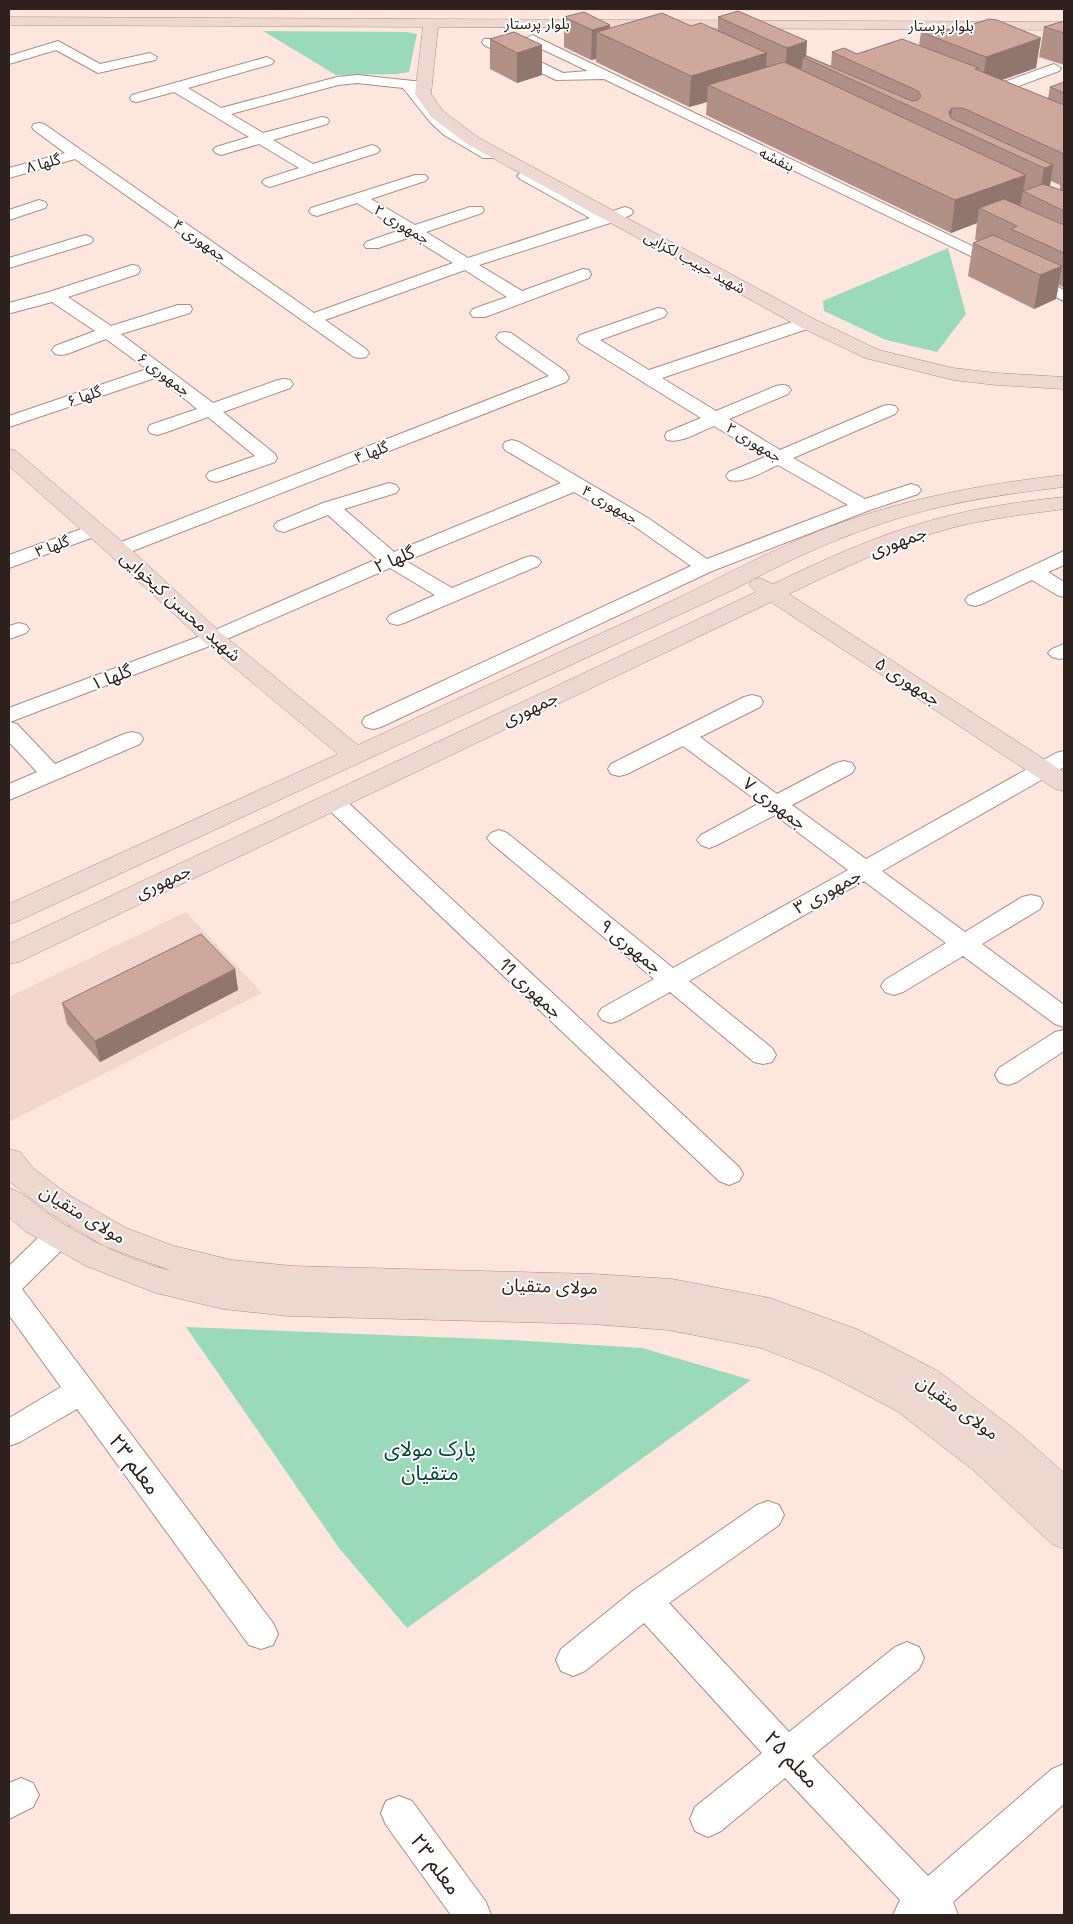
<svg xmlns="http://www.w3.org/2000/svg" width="1073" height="1924" font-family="'Space Grotesk','Noto Sans Arabic',sans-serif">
  <rect width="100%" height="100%" fill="#fde6de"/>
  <!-- built -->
  <path fill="#f2d5cd" d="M186 912 262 993 9 1122V997Z"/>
  <!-- green -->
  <path fill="#9ad9ba" d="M263 31 407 32 417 34 409 72 397 74 336 75Z
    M948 248 966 314 937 352 886 340 824 311 823 301Z
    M186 1327 511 1340 642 1348 751 1380 407 1628 339 1548Z"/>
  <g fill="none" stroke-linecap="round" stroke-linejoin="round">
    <defs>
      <path id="street" d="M532 35 1064 290V301L604 79 556 80 484 45 482 42 484 39H494L563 73 588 71 527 42 525 39Z
        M58 41 100 64 150 53 157 57 155 60 98 73 56 50 9 64V56Z
        M267 57 274 61 272 64 188 88 221 108 337 77 357 75 423 82 428 83 430 86 428 89 419 90 440 116 454 129 493 152 496 155 493 158H483L444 135 430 122 403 88 357 83 338 85 231 114 263 133 322 117 327 118 329 121 327 124 273 140 313 164 372 145 377 147 380 150 377 153 270 187 265 185 262 182 265 179 299 168 259 144 221 155 216 153 213 150 216 147 249 137 174 92 137 102 132 101 130 98 132 95Z
        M1054 64 1061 68 1059 71 992 96H976L974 93 976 90 985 89Z
        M39 123 44 124 314 313 453 263 411 237 378 248H366L364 245 366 242 400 230 357 203 317 216 311 214 309 211 311 208 415 175H425L428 178 425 181 371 199 415 225 470 207H482L484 210 482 213 426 232 468 258 590 218 520 179 517 176 520 173H530L604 214 625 207 631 209 633 212 631 215 610 223 479 265 522 291 583 269 589 270 591 274 589 278 485 317H473L470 313 473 309 507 297 465 270 325 320 366 349 369 353 366 357 360 358 354 357 75 159 9 178V168L65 153 34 130 32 127 34 124Z
        M39 200 45 202 47 205 45 208 9 220V210Z
        M85 235 91 237 93 240 91 243 9 268V258Z
        M132 265 138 266 140 270 138 274 68 297 111 326 178 305H190L192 309 190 313 121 334 213 403 278 380 284 379 290 380 293 384 290 388 223 412 275 454 277 458 275 462 223 480 216 482 209 480 206 476 209 472 255 456 208 417 164 433 157 435 150 433 148 429 150 425 197 409 158 377 9 427V416L147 369 106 339 67 354 61 355 55 354 52 350 55 346 95 331 52 302 11 313H9V303L49 292Z
        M658 308 664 309 667 313 664 317 600 340 649 370 801 319 807 318 813 319 816 323 813 327 662 378 716 411 776 386 782 385 788 386 791 390 788 394 729 419 780 450 883 406 889 405 895 406 898 410 895 414 793 458 865 499 911 484 918 486 921 490 918 494 870 510 712 571 381 727 373 729 365 727 362 722 365 717 691 566 634 526 574 492 406 561 452 588 524 558 531 556 538 558 541 562 538 566 404 623 397 625 390 623 387 619 390 615 435 595 390 568 220 642 10 722 17 724 55 764 124 734 132 732 140 734 143 739 140 744 9 800V784L37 772 9 742V708L206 634 377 559 328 515 284 532 277 530 274 526 277 522 323 503 389 483 396 485 399 489 396 493 344 509 394 552 561 483 505 450 503 446 505 442 512 440 519 442 648 518 707 559 848 505 778 465C764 471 745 484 729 480L726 476 729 472 765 457 714 426C700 431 682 444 667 440L665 436 667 432 701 418 580 343 577 339 580 335Z
        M505 332 511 333 565 371 569 378 566 382 125 554 118 556 111 554 108 550 111 546 549 376 499 341 496 337 499 333Z
        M95 524 102 526 105 530 102 534 9 568V555Z
        M1064 551V565L1048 572 1064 582V597L1057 595 1032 580 982 604 975 606 968 604 965 600 968 596Z
        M19 623 26 625 29 629 26 633 9 639V626Z
        M1064 644V658L1059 659 1052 657 1048 653 1052 649Z
        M752 695 760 697 763 702 760 707 700 737 777 794 836 763 844 761 852 763 855 768 852 773 792 805 866 859 1056 753 1064 751V767L882 871 965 932 1022 897 1031 895 1040 897 1043 903 1040 909 982 944 1064 1005V1027L1055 1024 963 956 903 992 894 995 885 992 881 986 885 980 946 943 864 881 689 981 772 1048 776 1055 772 1062 763 1064 754 1062 670 992 620 1020 611 1023 602 1020 598 1014 602 1008 654 979 491 843 487 838 491 833 499 830 507 833 673 968 848 870 775 815 717 845 709 848 701 845 697 840 701 835 760 803 683 746 627 774 619 776 611 774 608 769 611 764 744 697Z
        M333 794 341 796 739 1167 743 1174 739 1181 729 1185 719 1181 325 806 321 801 325 796Z
        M1064 1030V1051L1017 1082 1008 1085 999 1082 995 1075 999 1068 1055 1032Z
        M59 1224 69 1227 73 1235 69 1243 22 1289 273 1623 278 1634 273 1645 261 1649 249 1645 77 1409 20 1442 9 1446V1418L61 1387 9 1315V1266L49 1227Z
        M768 1501 779 1505 784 1515 779 1525 669 1603 789 1732 895 1647 907 1642 919 1647 924 1658 919 1669 812 1756 928 1876 1052 1769 1064 1764V1804L953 1902 958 1915H893L900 1900 785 1778 721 1831 708 1837 695 1831 690 1819 695 1807 762 1753 644 1623 585 1671 573 1676 561 1671 556 1660 561 1649 634 1590 757 1505Z
        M21 1778 33 1783 39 1795 33 1807 9 1819V1783Z
        M399 1796 412 1801 486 1902 491 1915H451L386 1825 381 1813 386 1801Z"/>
      <path id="secondary" d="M9 17 1064 22V30L438 27 431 94 443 111 479 138 814 319 879 350 953 368 996 373 1064 377V389L996 385 953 380 865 358 800 327 467 144 431 117 415 94 423 27 9 25Z
        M9 449 16 451 126 545 221 633 358 745C457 699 557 653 657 608 704 586 750 561 798 540 882 503 973 485 1064 475V487C1021 492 978 498 936 508 865 525 799 554 735 589L18 921 9 924V904L338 754 205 643 110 555 9 466Z
        M1064 497V509C1028 514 991 518 955 527 898 542 842 568 789 594L1064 772V791L1055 789 771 602 19 962 9 964V944L756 592 749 585 752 580 760 578 773 584C821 561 871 538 922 523 968 509 1016 502 1064 497Z
        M9 1149 20 1152 34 1169 69 1195 126 1228 174 1246 232 1260 293 1266 593 1274 672 1279 770 1298 859 1330 938 1371 1018 1432 1064 1473V1549L1052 1544 973 1470 897 1411 823 1372 761 1348 668 1330 592 1324 288 1316 223 1309 156 1293 86 1266 25 1231 9 1217V1188C25 1193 34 1204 47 1213 83 1238 130 1261 172 1271L104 1246 47 1211 9 1181Z"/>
    </defs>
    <!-- street casing -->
    <use href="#street" stroke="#af8b80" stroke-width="2"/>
    <!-- secondary casing -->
    <use href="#secondary" stroke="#af8b80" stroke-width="1"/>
    <!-- street -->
    <use href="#street" fill="#fff" fill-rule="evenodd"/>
    <!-- secondary -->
    <use href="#secondary" fill="#edd8d1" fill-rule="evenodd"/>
  </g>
  <!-- wall -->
  <path fill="#b19087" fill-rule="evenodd" d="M564 17 610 28 691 26 718 31V17L831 66 832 52 857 54 919 46 921 32 1036 68 1002 80 1048 99 1050 87 1064 82V288L1059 285 1056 299 1034 309 968 276 973 243 978 241 975 240 977 223 951 233 706 115 707 102 689 107 596 62V59L591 60 564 47ZM1051 181 1060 185V190L1050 186Z
    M1064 21V65L1039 57 1044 27Z
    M514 32 542 75 517 83 490 69V39Z
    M235 969 238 990 100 1062 67 1024 62 1003Z"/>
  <!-- shaded-wall -->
  <path fill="#90766e" d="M610 25V39L597 32 596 59 591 60 592 30Z
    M1041 38 1036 68 982 87 986 57Z
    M807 41 806 59 803 57 801 72 784 78 787 48Z
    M542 45V75L517 83V53Z
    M767 53 765 84 708 85 707 102 689 107 691 76Z
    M952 108 950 125 949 112Z
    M1053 165 1048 196 1039 199 1044 168Z
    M1026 175 1020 207 979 208 977 223 951 233 955 200Z
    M1062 266 1056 299 1034 309 1040 275Z
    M235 969 238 990 100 1062 95 1041Z"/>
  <!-- building -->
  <path fill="#cea89d" stroke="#90766e" d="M738 11 807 41 787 48 718 17Z
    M584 12 610 25 592 30 564 17Z
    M662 13 691 26 701 23 767 53 691 76 597 32Z
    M989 19 997 20 1041 38 986 57 921 32 939 26 952 31Z
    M1064 21V33L1044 27Z
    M514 32 542 45 517 53 490 39Z
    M902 39 979 68 975 69 1064 105V154L963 108H952L949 112 951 118 1053 165 1044 168 803 57 806 56 912 101 918 100 921 96 918 91 832 52 844 48 857 54Z
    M784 62 1026 175 955 200 708 85Z
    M1064 82V93L1050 87Z
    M1043 184 1064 191V211L1023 191Z
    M1004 199 1064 225V253L1011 229 1017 226 979 208Z
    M993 235 1062 266 1040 275 973 243Z
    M201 934 235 969 95 1041 62 1003Z"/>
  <g text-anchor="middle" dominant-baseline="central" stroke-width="4" stroke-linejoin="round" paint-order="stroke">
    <!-- far-street labels -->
    <g font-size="15" fill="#2f211d" stroke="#fff">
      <text x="537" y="23">بلوار پرستار</text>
      <text x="941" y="25">بلوار پرستار</text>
      <text transform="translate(777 159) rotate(26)">بنفشه</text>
      <text transform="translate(43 163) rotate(-16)">گلها ۸</text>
      <text transform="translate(402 224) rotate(31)">جمهوری ۲</text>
      <text transform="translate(200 240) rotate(35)">جمهوری ۴</text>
      <text transform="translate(695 262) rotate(29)">شهید حبیب لکزایی</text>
      <text transform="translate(164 374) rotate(37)">جمهوری ۶</text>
      <text transform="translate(84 396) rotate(-19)">گلها ۶</text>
      <text transform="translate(754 442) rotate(31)">جمهوری ۲</text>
      <text transform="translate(371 452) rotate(-21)">گلها ۴</text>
      <text transform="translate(610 504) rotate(30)">جمهوری ۴</text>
      <text transform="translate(52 546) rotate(-20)">گلها ۳</text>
    </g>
    <!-- street labels -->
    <g font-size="18" fill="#2f211d" stroke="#fff">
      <text transform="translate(898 541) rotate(-20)">جمهوری</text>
      <text transform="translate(394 559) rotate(-23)">گلها ۲</text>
      <text transform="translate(181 606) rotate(42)">شهید محسن کیخوایی</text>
      <text transform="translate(111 677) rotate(-21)">گلها ۱</text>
      <text transform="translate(908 681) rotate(33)">جمهوری ۵</text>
      <text transform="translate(530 708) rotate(-25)">جمهوری</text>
      <text transform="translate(775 803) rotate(37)">جمهوری ۷</text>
      <text transform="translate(163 881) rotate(-25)">جمهوری</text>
      <text transform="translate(827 891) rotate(-29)">جمهوری ۳</text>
      <text transform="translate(631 946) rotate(39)">جمهوری ۹</text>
      <text transform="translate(531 988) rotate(43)">جمهوری 11</text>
      <text transform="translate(83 1214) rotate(31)">مولای متقیان</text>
      <text transform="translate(550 1286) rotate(2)">مولای متقیان</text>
      <text transform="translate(958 1407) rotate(36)">مولای متقیان</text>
    </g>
    <!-- near-park labels -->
    <g font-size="21" fill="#064730" stroke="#fff">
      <text x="430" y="1448">پارک مولای<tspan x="430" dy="24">متقیان</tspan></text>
    </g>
    <!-- near-street labels -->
    <g font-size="21" fill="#2f211d" stroke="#fff">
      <text transform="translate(135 1464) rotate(53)">معلم ۲۳</text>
      <text transform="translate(792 1759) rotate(47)">معلم ۲۵</text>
      <text transform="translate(436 1864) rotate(54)">معلم ۲۳</text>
    </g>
  </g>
  <!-- border -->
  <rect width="1073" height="1924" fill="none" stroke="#2f211d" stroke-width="20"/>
</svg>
